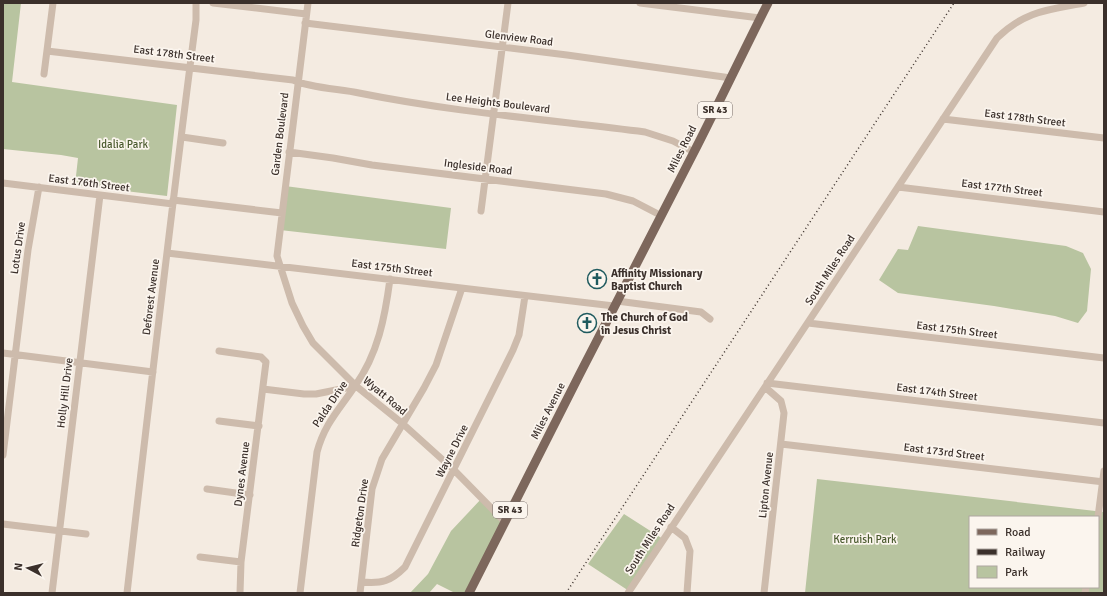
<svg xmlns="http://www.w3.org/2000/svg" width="1107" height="596" font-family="Signika,sans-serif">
  <rect width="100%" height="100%" fill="#f4ebe1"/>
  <!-- green -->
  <path fill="#b8c4a0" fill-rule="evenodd" d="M3 3H21L12 82 177 105 167 196 75 185 78 158 61 155 3 149Z
    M285 186 451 208 446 249 280 230Z
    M918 226 1066 246 1083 253 1091 269 1087 311 1078 323 1055 316 994 306 898 293 879 280 898 249 908 250Z
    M817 479 1104 512V593H805ZM970 517H1098V587H970Z
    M482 498 505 522 469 593H455L437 584 429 593H410L428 574 451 531Z
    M624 514 663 539 629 591 588 564Z"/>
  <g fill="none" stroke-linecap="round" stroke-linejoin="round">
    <!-- minor -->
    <path stroke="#cdbbac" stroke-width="7" d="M213 3 306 14
      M308 3 277 256 292 303 303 326 313 343 356 386 403 424 454 470 505 522
      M640 3 760 18
      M305 23 567 55 731 78
      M47 51 293 80C310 88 340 89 359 93 453 112 550 120 645 132L673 141 694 152
      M44 74 53 3
      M943 119 1104 138
      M182 137 223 143
      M289 152 333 158 372 165 606 194 633 201 660 215
      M3 183 173 204
      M898 187 1104 212
      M173 200 282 213
      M481 211 508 3
      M167 253 614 306
      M617 301 701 312 710 319
      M808 323 1104 358
      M219 351 261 357 266 362 241 562 240 593
      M3 353 153 372
      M767 383 1104 423
      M263 389 304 394H316L356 386
      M219 421 259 426
      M781 444 1104 482
      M3 455 28 250 39 187
      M207 489 250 495
      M1098 517 1104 471
      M3 524 86 534
      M671 527 685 538 690 551 687 593
      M200 557 241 562
      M362 582C382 584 391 581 405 567L513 350 519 335 525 296
      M52 593 100 195
      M127 593C149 402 171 211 196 20V3
      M300 593 317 452C325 423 339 410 355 386 378 354 385 317 390 279
      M360 593 372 489 382 459 424 388 436 365 462 288
      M628 593 997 38C1025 11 1047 10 1084 3
      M764 593 784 413 781 401 765 387
      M1085 593 1086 587"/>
    <!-- major -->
    <path stroke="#7d675c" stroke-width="9" d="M469 593C543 445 618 299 694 152 719 103 743 52 768 3"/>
    <!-- rail -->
    <path stroke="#3b302b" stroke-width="1.5" stroke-dasharray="1 3" stroke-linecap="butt" d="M566 593 954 3"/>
  </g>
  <!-- icons -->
  <defs>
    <symbol id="church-ring" viewBox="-11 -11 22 22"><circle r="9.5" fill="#fbf5ee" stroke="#1f5a5e" stroke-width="1.5"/><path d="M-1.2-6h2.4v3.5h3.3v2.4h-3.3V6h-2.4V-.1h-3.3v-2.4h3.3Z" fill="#1f5a5e"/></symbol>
  </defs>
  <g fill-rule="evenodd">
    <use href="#church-ring" x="586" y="268" width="22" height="22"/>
    <use href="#church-ring" x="576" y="312" width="22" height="22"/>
  </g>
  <g text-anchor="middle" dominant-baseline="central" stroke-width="3.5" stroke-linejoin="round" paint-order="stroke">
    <!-- shield labels -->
    <g fill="#fbf5ee" stroke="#756b66" stroke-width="1">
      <rect x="698" y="102" width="34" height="16" rx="3"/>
      <rect x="493" y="502" width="34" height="16" rx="3"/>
    </g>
    <g font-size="10" font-weight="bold" fill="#3b302b">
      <text x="715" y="110">SR 43</text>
      <text x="510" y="510">SR 43</text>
    </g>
    <!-- street labels -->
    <g font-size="11" fill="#3b302b" stroke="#fbf5ee">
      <text transform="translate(519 38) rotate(7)">Glenview Road</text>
      <text transform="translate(174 54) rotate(7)">East 178th Street</text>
      <text transform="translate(498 103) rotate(7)">Lee Heights Boulevard</text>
      <text transform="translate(1025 118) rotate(7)">East 178th Street</text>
      <text transform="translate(280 134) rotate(-83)">Garden Boulevard</text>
      <text transform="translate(682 149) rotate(-63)">Miles Road</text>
      <text transform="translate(478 167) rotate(7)">Ingleside Road</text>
      <text transform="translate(89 183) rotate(7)">East 176th Street</text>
      <text transform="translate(1002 188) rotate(7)">East 177th Street</text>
      <text transform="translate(18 248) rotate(-82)">Lotus Drive</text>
      <text transform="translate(392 268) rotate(7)">East 175th Street</text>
      <text transform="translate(830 270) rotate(-57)">South Miles Road</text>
      <text transform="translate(151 297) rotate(-83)">Deforest Avenue</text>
      <text transform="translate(957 330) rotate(7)">East 175th Street</text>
      <text transform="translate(937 392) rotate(7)">East 174th Street</text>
      <text transform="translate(65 393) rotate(-83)">Holly Hill Drive</text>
      <text transform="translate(385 396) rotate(40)">Wyatt Road</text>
      <text transform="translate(330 404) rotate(-56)">Palda Drive</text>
      <text transform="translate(548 411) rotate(-63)">Miles Avenue</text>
      <text transform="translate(452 451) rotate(-63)">Wayne Drive</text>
      <text transform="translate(944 452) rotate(7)">East 173rd Street</text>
      <text transform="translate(242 474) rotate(-83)">Dynes Avenue</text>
      <text transform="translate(766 485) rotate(-84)">Lipton Avenue</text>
      <text transform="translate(360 513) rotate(-82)">Ridgeton Drive</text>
      <text transform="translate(650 539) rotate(-57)">South Miles Road</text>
    </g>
    <!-- park labels -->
    <g font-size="11" fill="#4a5a2e" stroke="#fbf5ee">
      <text x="123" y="144">Idalia Park</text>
      <text x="865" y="539">Kerruish Park</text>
    </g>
    <!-- poi labels -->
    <g font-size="11" font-weight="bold" fill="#3b302b" stroke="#fbf5ee" text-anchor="start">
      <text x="611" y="273">Affinity Missionary<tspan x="611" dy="13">Baptist Church</tspan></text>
      <text x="601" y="317">The Church of God<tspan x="601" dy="13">in Jesus Christ</tspan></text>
    </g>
  </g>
  <!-- border -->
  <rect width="1107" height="596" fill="none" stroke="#3b302b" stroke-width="8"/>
  <!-- legend -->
  <rect x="969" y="516" width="130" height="72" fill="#fbf5ee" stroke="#aea6a0"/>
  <rect x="977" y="529" width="20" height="6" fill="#7d675c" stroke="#aea6a0"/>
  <text x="1005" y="536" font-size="12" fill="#3b302b">Road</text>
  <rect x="977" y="549" width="20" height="6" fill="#3b302b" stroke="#aea6a0"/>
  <text x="1005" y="556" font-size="12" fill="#3b302b">Railway</text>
  <rect x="977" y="566" width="20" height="12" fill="#b8c4a0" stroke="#aea6a0"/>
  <text x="1005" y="576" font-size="12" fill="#3b302b">Park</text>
  <!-- north arrow -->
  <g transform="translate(28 568) rotate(277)" stroke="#fbf5ee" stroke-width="3" paint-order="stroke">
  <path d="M0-3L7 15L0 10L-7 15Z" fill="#3b302b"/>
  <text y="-6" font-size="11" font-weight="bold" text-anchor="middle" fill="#3b302b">N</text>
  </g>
</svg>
